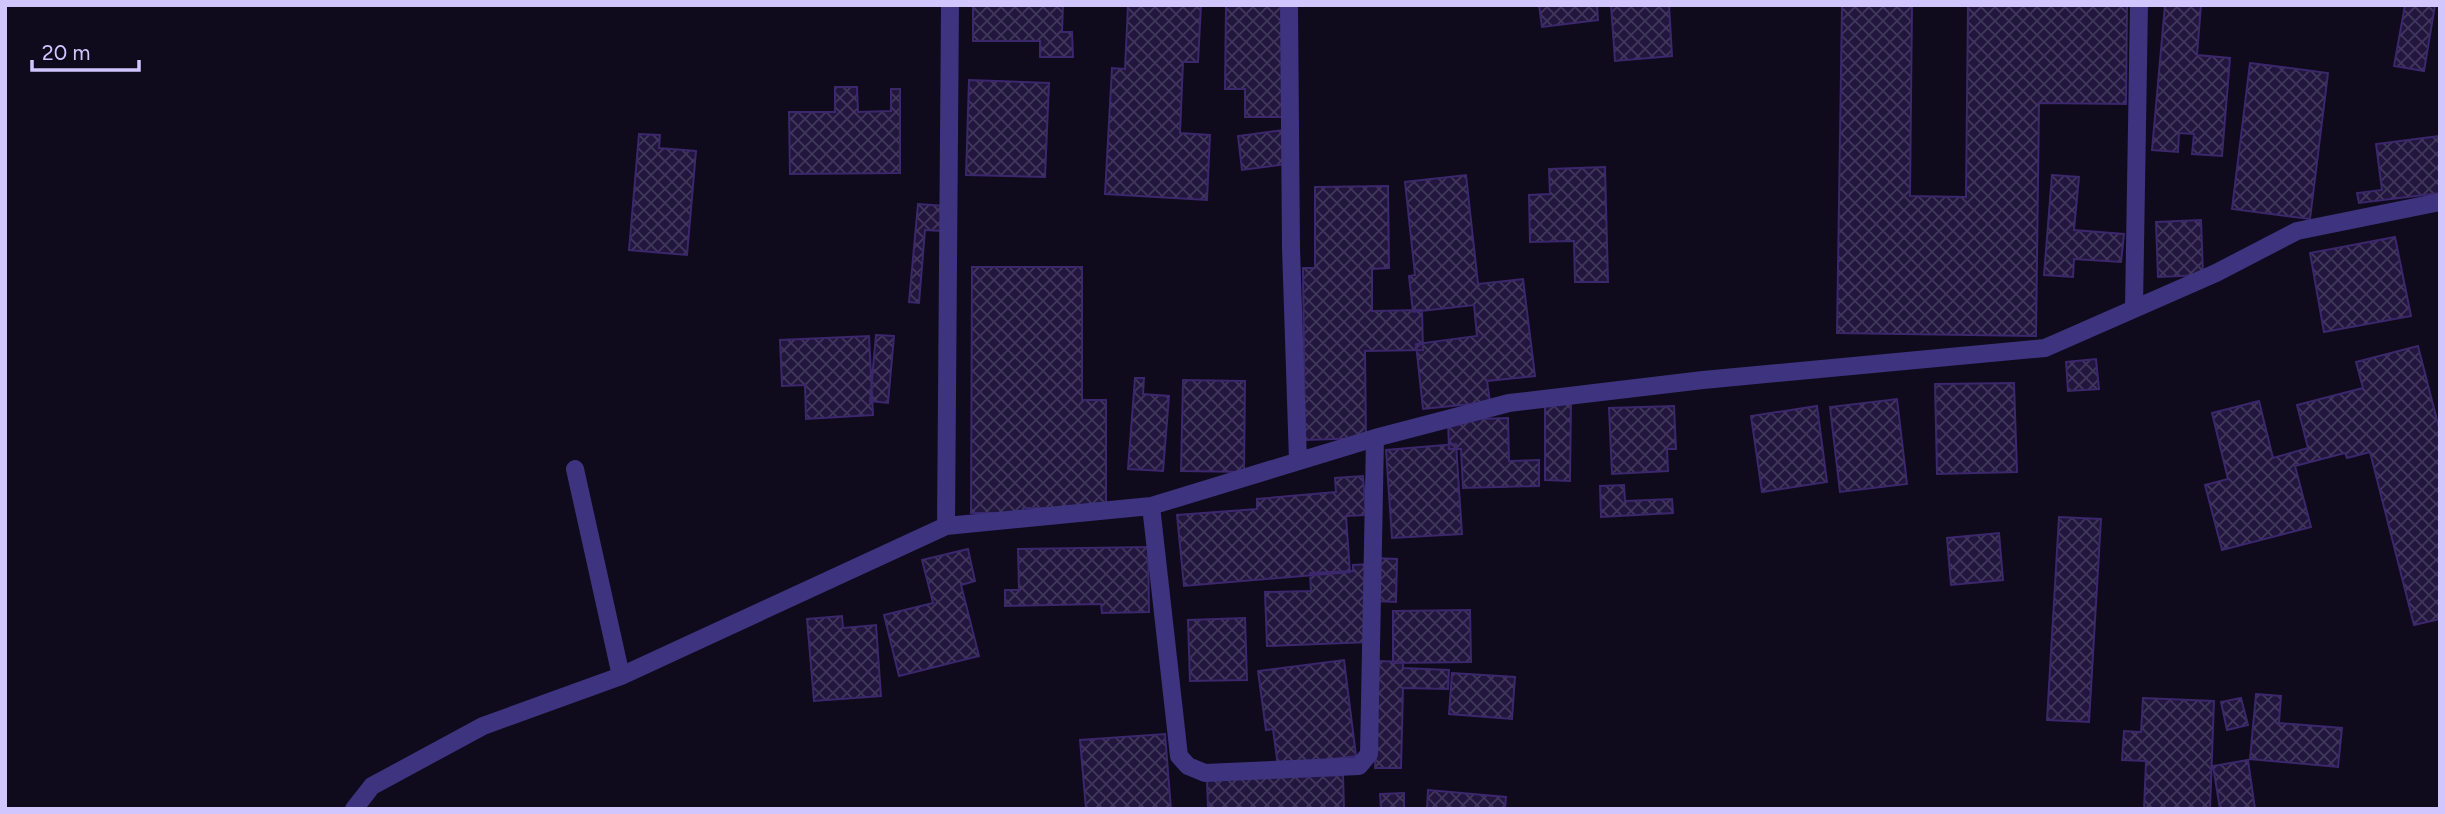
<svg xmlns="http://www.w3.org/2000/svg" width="2445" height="814" font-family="Figtree,sans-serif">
  <defs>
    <pattern id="building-cross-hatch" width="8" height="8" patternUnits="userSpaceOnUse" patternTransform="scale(1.75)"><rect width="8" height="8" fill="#22163e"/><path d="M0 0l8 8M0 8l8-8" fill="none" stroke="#41365b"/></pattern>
  </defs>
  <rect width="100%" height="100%" fill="#0f0a1c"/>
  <!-- building -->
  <path fill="url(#building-cross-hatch)" stroke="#3b276b" stroke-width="2" d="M973 5H1063L1062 32H1072L1073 57H1040V41H973Z
    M1128 5H1201L1198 62H1183L1180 133 1210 135 1207 200 1105 194 1112 68 1125 69Z
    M1226 5H1285L1284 117H1245V89H1225Z
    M1539 5H1597L1598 20 1542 27Z
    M1611 5H1669L1672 56 1615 61Z
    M1842 5H1912L1910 196 1966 197 1968 5H2127L2126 104 2039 103 2036 336 1837 333Z
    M2165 5H2201L2197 55 2230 58 2222 156 2192 154 2194 134 2179 133 2178 152 2152 150Z
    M2405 5H2435L2424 71 2394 66Z
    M2250 63 2328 73 2310 219 2232 209Z
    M969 80 1049 83 1045 177 966 175Z
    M835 87H857L858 112 891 111V89H900V173L790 174 789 112H835Z
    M1283 130 1288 164 1242 170 1238 136Z
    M639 134 660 135 659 148 696 151 687 255 629 250Z
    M2440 136V193L2359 203 2357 193 2382 190 2376 144Z
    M1605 167 1608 282H1575L1574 241 1530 242 1529 195 1550 194 1549 169Z
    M1466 175 1478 284 1523 279 1535 376 1487 381 1490 402 1423 409 1416 344 1477 336 1474 305 1413 312 1409 276 1415 275 1405 182Z
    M2052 175 2079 177 2074 230 2124 234 2121 262 2074 259 2073 277 2044 275Z
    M1388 186 1389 268 1372 269V311L1422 310 1423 350 1365 351 1366 438 1305 440 1303 268H1315V187Z
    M918 204 944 206 941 231 925 230 919 303 909 302Z
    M2201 220 2203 275 2158 277 2156 222Z
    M2395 237 2411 316 2324 332 2310 253Z
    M972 267H1082V400H1106V508H1023V513H971Z
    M876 335 894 336 888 403 870 401Z
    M869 336 873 415 806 419 805 385 782 386 780 340Z
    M2418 346 2440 432V619L2414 625 2370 452 2347 458 2345 453 2295 466 2311 527 2222 550 2205 485 2228 479 2212 413 2259 401 2273 458 2308 448 2297 405 2363 388 2356 362Z
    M2096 359 2099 389 2068 391 2066 362Z
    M1135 378H1144L1143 394 1169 396 1163 471 1128 469Z
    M1183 380 1245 381 1244 472 1181 471Z
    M2014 383 2017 472 1937 474 1935 384Z
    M1897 399 1907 484 1840 492 1830 407Z
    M1545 401H1571L1570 481 1545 480Z
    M1674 406 1676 449H1667L1668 471 1612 474 1609 408Z
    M1817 406 1827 482 1762 492 1751 416Z
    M1508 418 1509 461 1539 460V486L1463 488 1461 449H1449L1448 420Z
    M1456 444 1462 534 1392 538 1386 450Z
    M1363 476 1366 515 1346 516 1350 572 1184 586 1177 515 1257 509V499L1336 492 1335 478Z
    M1624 485 1625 501 1672 499 1673 513 1601 517 1600 486Z
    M2059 517 2101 519 2089 722 2047 720Z
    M1999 533 2003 580 1951 585 1947 538Z
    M1148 547 1149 612 1102 613 1101 604 1005 606V590H1019L1018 549Z
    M968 549 975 581 961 585 979 656 899 676 884 615 933 603 922 560Z
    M1375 558 1397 559 1396 602 1374 601Z
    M1368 564 1370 642 1267 646 1265 592 1311 591 1310 573 1353 571V565Z
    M1470 610 1471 662 1393 663V611Z
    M842 616 843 628 876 625 881 696 814 701 807 619Z
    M1245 618 1247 680 1190 681 1188 620Z
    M1344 660 1356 756 1278 766 1273 729 1266 730 1258 671Z
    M1379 661 1403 662V668L1449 670 1448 689 1403 688 1401 768H1375Z
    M1452 673 1515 677 1512 719 1449 714Z
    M2256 694 2281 696 2279 723 2342 728 2338 767 2250 759Z
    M2143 698 2214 701 2210 809H2144L2146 761 2122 760 2124 731 2141 732Z
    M2241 698 2248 725 2227 730 2221 702Z
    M1165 734 1171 809H1086L1080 740Z
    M2248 760 2255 809H2220L2213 766Z
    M1343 775 1344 809H1208L1207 780Z
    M1428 790 1506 797 1505 809H1427Z
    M1404 793V809H1381L1380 794Z"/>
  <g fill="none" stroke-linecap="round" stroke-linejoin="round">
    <!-- lane -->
    <path stroke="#3d337e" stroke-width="18" d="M575 469 621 676"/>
    <!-- street -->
    <path stroke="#3d337e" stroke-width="18" d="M1289 5 1291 248 1298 461
      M2134 307 2139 5
      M1151 506 1179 756 1188 766 1205 773 1359 766 1369 754 1375 438
      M946 526 1151 506 1375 438 1509 403 1703 380 2045 348 2216 273 2297 231 2440 202
      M354 809 372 786 483 726 621 676 946 526 950 5"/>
  </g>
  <!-- border -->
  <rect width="2445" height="814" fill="none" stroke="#d2c6ff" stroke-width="14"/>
  <!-- scale -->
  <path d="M32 60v10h107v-10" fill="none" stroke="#d2c6ff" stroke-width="3.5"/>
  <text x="42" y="60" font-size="21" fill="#d2c6ff" stroke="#0f0a1c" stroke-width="5" paint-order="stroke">20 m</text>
</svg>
